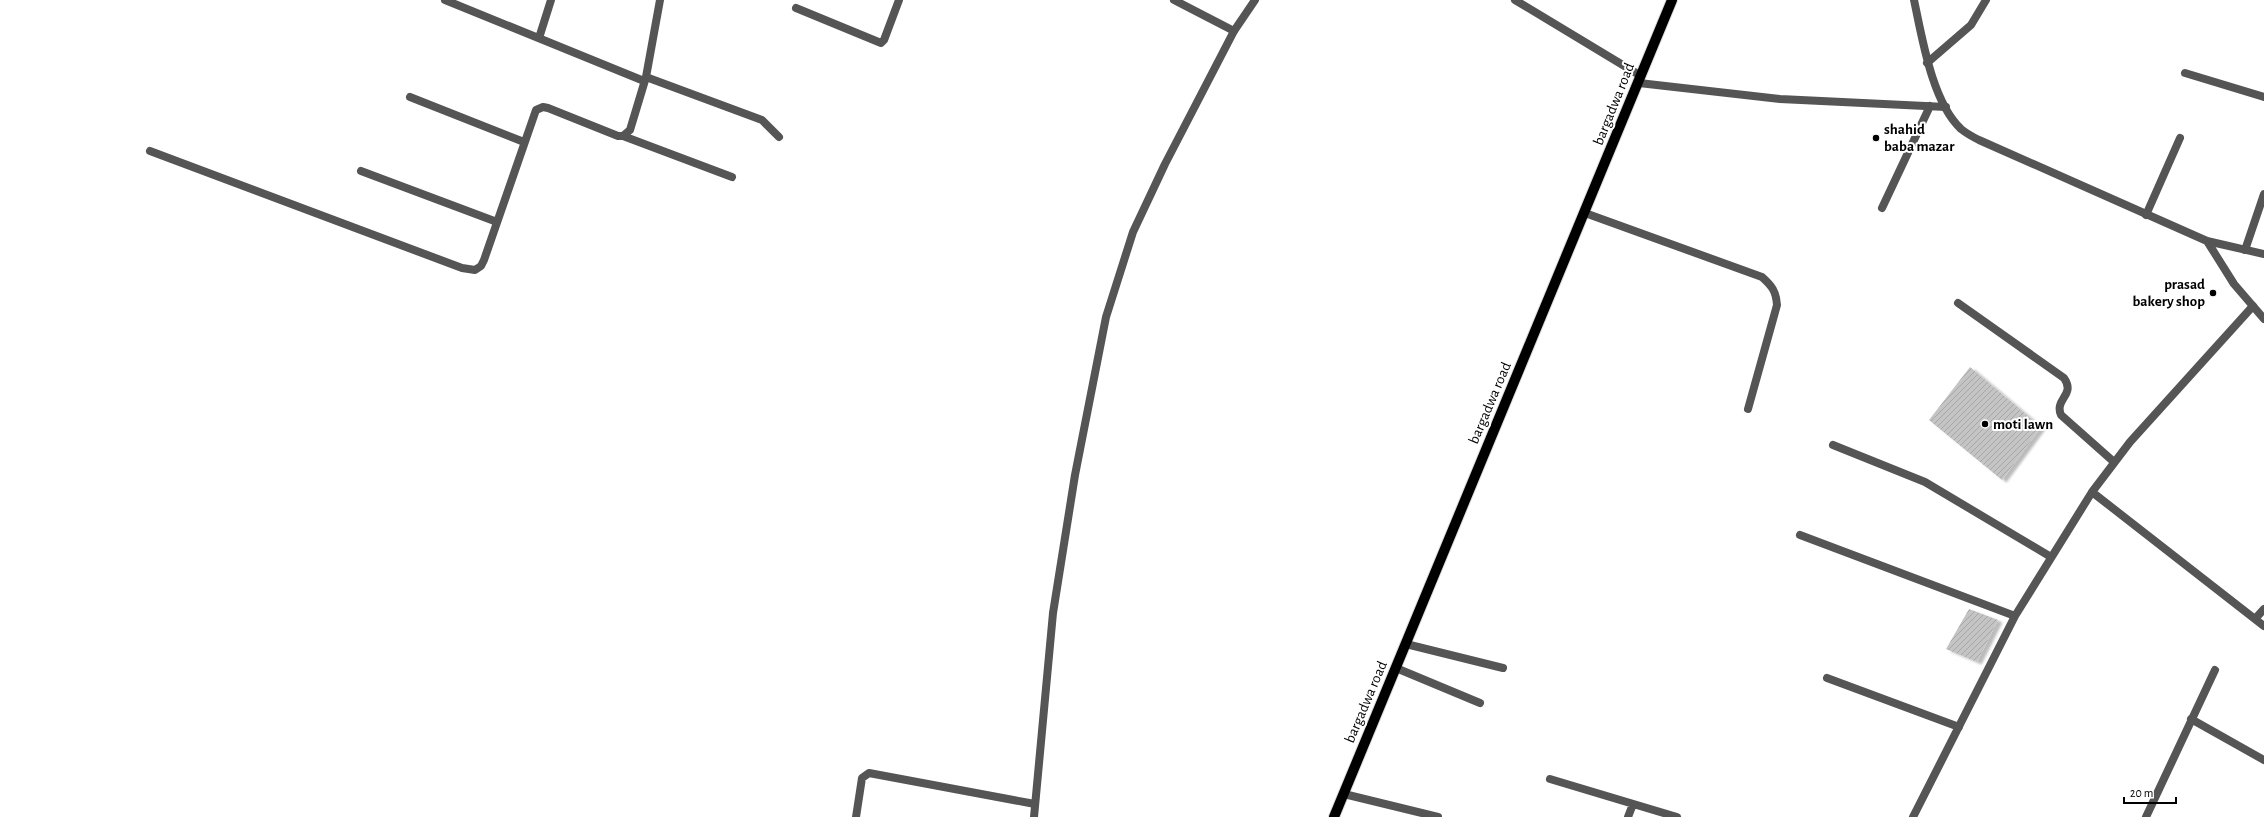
<svg xmlns="http://www.w3.org/2000/svg" width="2264" height="817" font-family="'Alegreya Sans',sans-serif">
  <defs>
    <pattern id="building-hatch" width="6" height="6" patternUnits="userSpaceOnUse"><rect width="6" height="6" fill="#c4c4c4"/><path d="M-1 1l2-2M0 6l6-6M5 7l2-2" fill="none" stroke="#a7a7a7"/></pattern>
    <filter id="shadow"><feDropShadow dx="4.5" dy="2.5" stdDeviation="1" flood-color="#0004"/></filter>
  </defs>
  <rect width="100%" height="100%" fill="#fff"/>
  <!-- building -->
  <path fill="url(#building-hatch)" filter="url(#shadow)" d="M1970 367 2041 427 2002 480 1929 420Z
    M1969 609 1998 620 1977 662 1946 649Z"/>
  <g fill="none" stroke-linecap="round" stroke-linejoin="round">
    <defs>
      <path id="primary" d="M1334 817 1672 0"/>
    </defs>
    <!-- primary casing -->
    <use href="#primary" stroke="#dbdbdb" stroke-width="12"/>
    <!-- service -->
    <path stroke="#555" stroke-width="8" d="M1174 0 1234 31
      M623 136 732 177
      M1882 208 1930 106
      M1585 213 1762 277C1772 286 1776 291 1777 305L1748 409
      M1406 644 1503 668
      M1396 668 1480 703
      M1344 794 1438 817
      M856 817 862 778 869 773 1035 804"/>
    <!-- minor -->
    <path stroke="#555" stroke-width="8" d="M445 0 644 81
      M1515 0 1641 76
      M796 8 881 43 884 40 899 0
      M539 38 551 0
      M1927 63 1971 25 1986 0
      M2185 73 2264 97
      M646 77 762 120 779 137
      M1639 83 1780 99 1946 107
      M410 97 524 142
      M150 151 462 268 475 270 481 266 484 260 536 110 543 107 548 108 618 136H623L630 130 646 77 660 0
      M361 171 497 222
      M2146 215 2180 138
      M2245 250 2264 194
      M1958 303 2064 378C2076 395 2054 399 2061 415L2114 462
      M1833 445 1925 482 2051 557
      M2092 492 2264 626
      M1800 535 2015 616
      M2255 619 2264 609
      M1827 678 1959 727
      M2191 719 2264 760
      M1550 779 1677 817
      M1034 817 1053 613 1075 475 1106 317 1133 232 1165 164 1234 31 1255 0
      M1628 817 1633 804
      M1913 817 2015 616 2092 492 2130 442 2253 306
      M2146 817 2215 670"/>
    <!-- tertiary -->
    <path stroke="#555" stroke-width="8" d="M1914 0C1922 37 1932 102 1961 129 1966 133 1973 137 1979 140L2207 241 2264 254
      M2207 241 2234 284 2264 319"/>
    <!-- primary -->
    <use href="#primary" stroke="#000" stroke-width="10"/>
  </g>
  <!-- markers -->
  <g fill="#000" stroke="#fff" stroke-width="1.5">
    <circle cx="1876" cy="138" r="4"/>
    <circle cx="2213" cy="293" r="4"/>
    <circle cx="1985" cy="424" r="4"/>
  </g>
  <g text-anchor="middle" dominant-baseline="central" stroke-width="4" stroke-linejoin="round" paint-order="stroke">
    <!-- street labels -->
    <g font-size="15" fill="#000" stroke="#fff">
      <text transform="translate(1614 104) rotate(-68)">bargadwa road</text>
      <text transform="translate(1490 403) rotate(-67)">bargadwa road</text>
      <text transform="translate(1366 702) rotate(-67)">bargadwa road</text>
    </g>
    <!-- poi labels -->
    <g font-size="15" font-weight="bold" fill="#000" stroke="#fff" text-anchor="start">
      <text x="1884" y="129">shahid<tspan x="1884" dy="17">baba mazar</tspan></text>
      <text x="2205" y="284" text-anchor="end">prasad<tspan x="2205" dy="17">bakery shop</tspan></text>
      <text x="1993" y="424">moti lawn</text>
    </g>
  </g>
  <!-- scale -->
  <path d="M2124 797v6h52v-6" fill="none" stroke="#000000" stroke-width="2"/>
  <text x="2130" y="797" font-size="12" fill="#000000" stroke="#ffffff" stroke-width="3" paint-order="stroke">20 m</text>
</svg>
